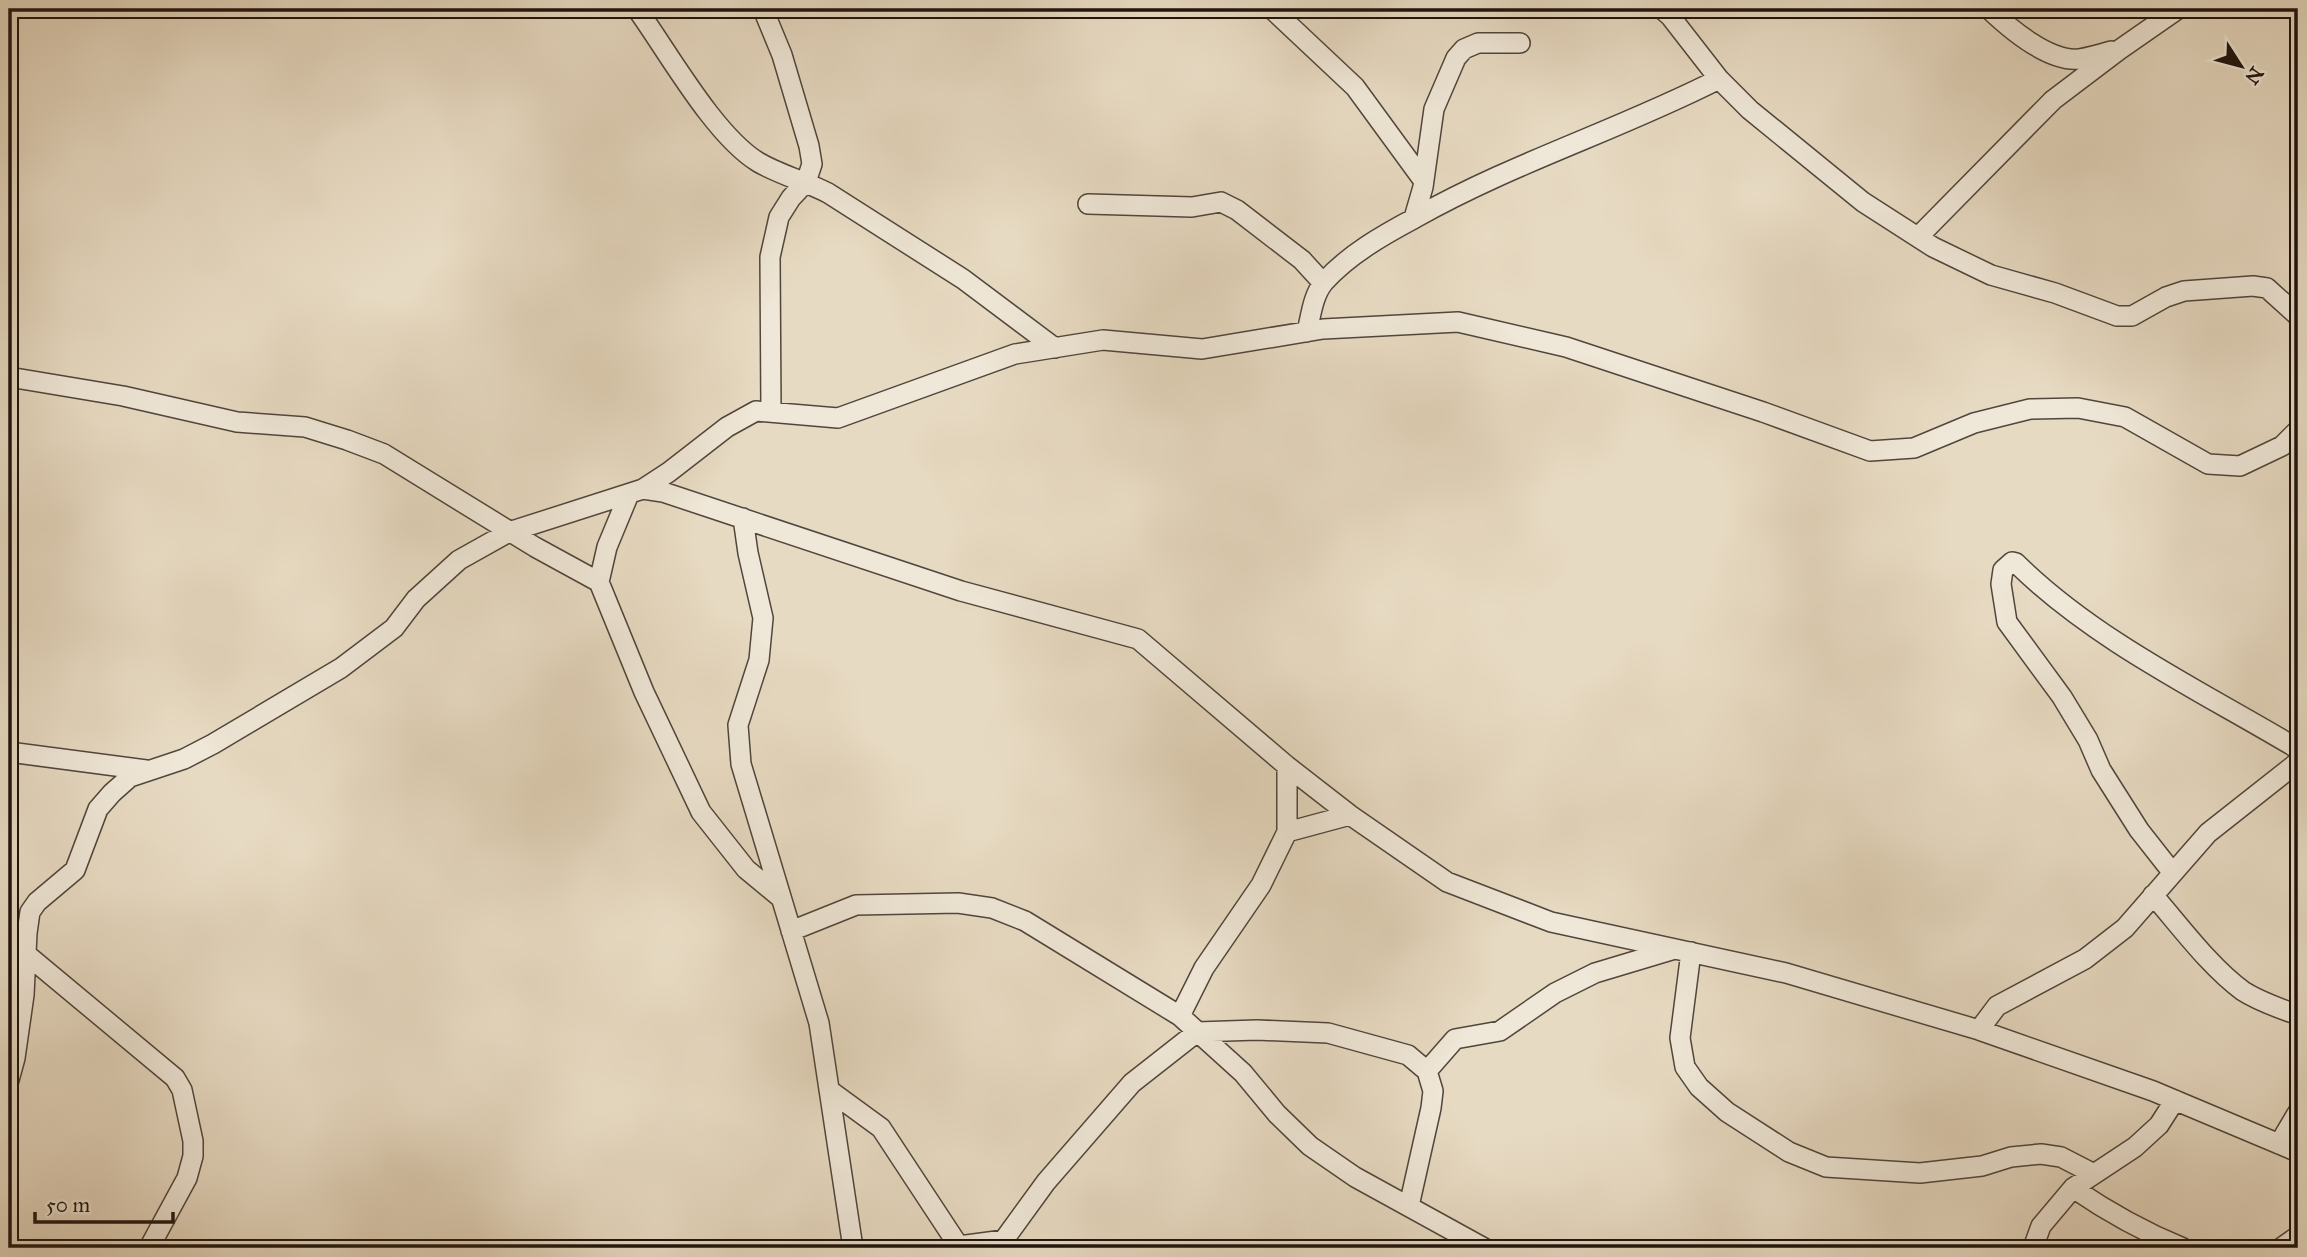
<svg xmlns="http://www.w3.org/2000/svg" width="2307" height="1257" font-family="'IM FELL Great Primer',serif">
  <rect width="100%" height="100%" fill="#e7dac2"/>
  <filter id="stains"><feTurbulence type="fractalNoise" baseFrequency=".00286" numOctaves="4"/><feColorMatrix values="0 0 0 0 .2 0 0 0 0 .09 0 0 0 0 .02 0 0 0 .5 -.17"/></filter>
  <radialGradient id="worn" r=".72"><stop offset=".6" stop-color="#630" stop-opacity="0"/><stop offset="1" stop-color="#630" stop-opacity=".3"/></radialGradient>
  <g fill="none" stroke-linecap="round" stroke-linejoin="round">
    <defs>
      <path id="minor" d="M637 9C668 52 714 135 758 162 780 175 805 181 828 193L963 279 1055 348
        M763 9 782 55 809 146 812 164 806 182 791 198 779 217 770 257 771 412
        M1272 9 1355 87 1423 180
        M1662 9 1670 16 1719 79 1750 110 1863 202 1933 247 1991 275 2055 293 2117 316H2132L2166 297 2184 291 2253 286 2267 288 2298 316
        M1989 9C2009 28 2049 62 2079 59 2090 57 2101 54 2111 51
        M1088 204 1192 207 1221 202 1237 210 1302 260 1323 283
        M1414 218 1423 187 1434 109 1456 58 1464 49 1478 43H1520
        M1918 237 2053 100 2119 50 2178 9
        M1307 332C1311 315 1313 295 1324 282 1348 255 1383 235 1415 218 1512 163 1619 130 1719 79
        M9 377 123 396 237 422 305 427 347 440 384 454 535 547 599 582
        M643 489 669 472 727 427 756 411 838 418 1015 354 1103 340 1202 349 1323 329 1458 322 1566 347 1763 412 1870 451 1914 448 1974 423 2030 409 2078 408 2125 417 2208 464 2240 466 2282 446 2298 430
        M629 494 607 547 599 582 644 692 701 812 746 869 781 898
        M743 518 748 553 763 618 759 660 738 725 741 764 819 1023 853 1248
        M9 752 146 770
        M1287 832 1350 815
        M2172 872 2139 830 2101 770 2088 740 2062 697 2007 622 2001 584 2003 570 2012 562 2016 563C2095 641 2203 692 2298 749
        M2153 895C2180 926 2210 967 2243 991 2260 1002 2279 1008 2298 1015
        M791 931 856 905 958 903 992 908 1025 921 1180 1016 1243 1073 1277 1114 1310 1146 1355 1177 1484 1248
        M1691 952 1680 1038 1685 1067 1699 1087 1727 1112 1789 1152 1826 1167 1920 1173 1982 1166 2011 1157 2041 1154 2061 1157 2094 1174
        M26 954 175 1078 182 1090 193 1141V1156L187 1178 149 1248
        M1180 1016 1204 968 1261 885 1287 832V766
        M1979 1030 1997 1006 2085 959 2125 928 2208 833 2298 762
        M1427 1071 1455 1039 1500 1031 1555 993 1595 973 1675 949
        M9 1080 15 1058 24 995 27 933 30 912 37 902 75 870 98 809 112 793 130 777 184 759 213 744 341 668 394 628 416 599 459 560 509 532 643 489 663 492 961 591 1138 639 1287 766 1350 815 1447 882 1551 922 1786 973 1979 1030 2153 1091 2298 1152
        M829 1090 881 1128 960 1248
        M2279 1144 2298 1112
        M2073 1188C2108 1212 2144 1232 2183 1248
        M959 1246 1004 1240
        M998 1248 1046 1182 1132 1083 1197 1032 1257 1030 1328 1033 1408 1055 1427 1071 1433 1091 1431 1108 1409 1206
        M2033 1248 2041 1226 2073 1188 2135 1147 2159 1125 2175 1100
        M2281 1248 2298 1236"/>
    </defs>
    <!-- minor casing -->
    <use href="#minor" stroke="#50463b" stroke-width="22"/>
    <!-- minor -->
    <use href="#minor" stroke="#efe7d7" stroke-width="19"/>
  </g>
  <!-- margin -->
  <rect width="2307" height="1257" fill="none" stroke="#e7dac2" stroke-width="35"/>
  <rect x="10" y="10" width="2286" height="1236" fill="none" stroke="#1e140e" stroke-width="3.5"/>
  <rect x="18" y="18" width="2272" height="1222" fill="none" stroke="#1e140e" stroke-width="2"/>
  <!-- north arrow -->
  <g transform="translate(2241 66) rotate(126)" stroke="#efe7d7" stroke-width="5" paint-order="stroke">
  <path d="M0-5L12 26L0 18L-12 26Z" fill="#1e140e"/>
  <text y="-10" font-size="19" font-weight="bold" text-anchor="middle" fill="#1e140e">N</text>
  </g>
  <!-- scale -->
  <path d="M35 1212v10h138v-10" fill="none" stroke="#1e140e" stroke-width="3.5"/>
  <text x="46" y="1212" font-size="21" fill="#1e140e" stroke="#efe7d7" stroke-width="5" paint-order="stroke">50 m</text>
  <rect width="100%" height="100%" filter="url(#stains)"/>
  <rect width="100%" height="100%" fill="url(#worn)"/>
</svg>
